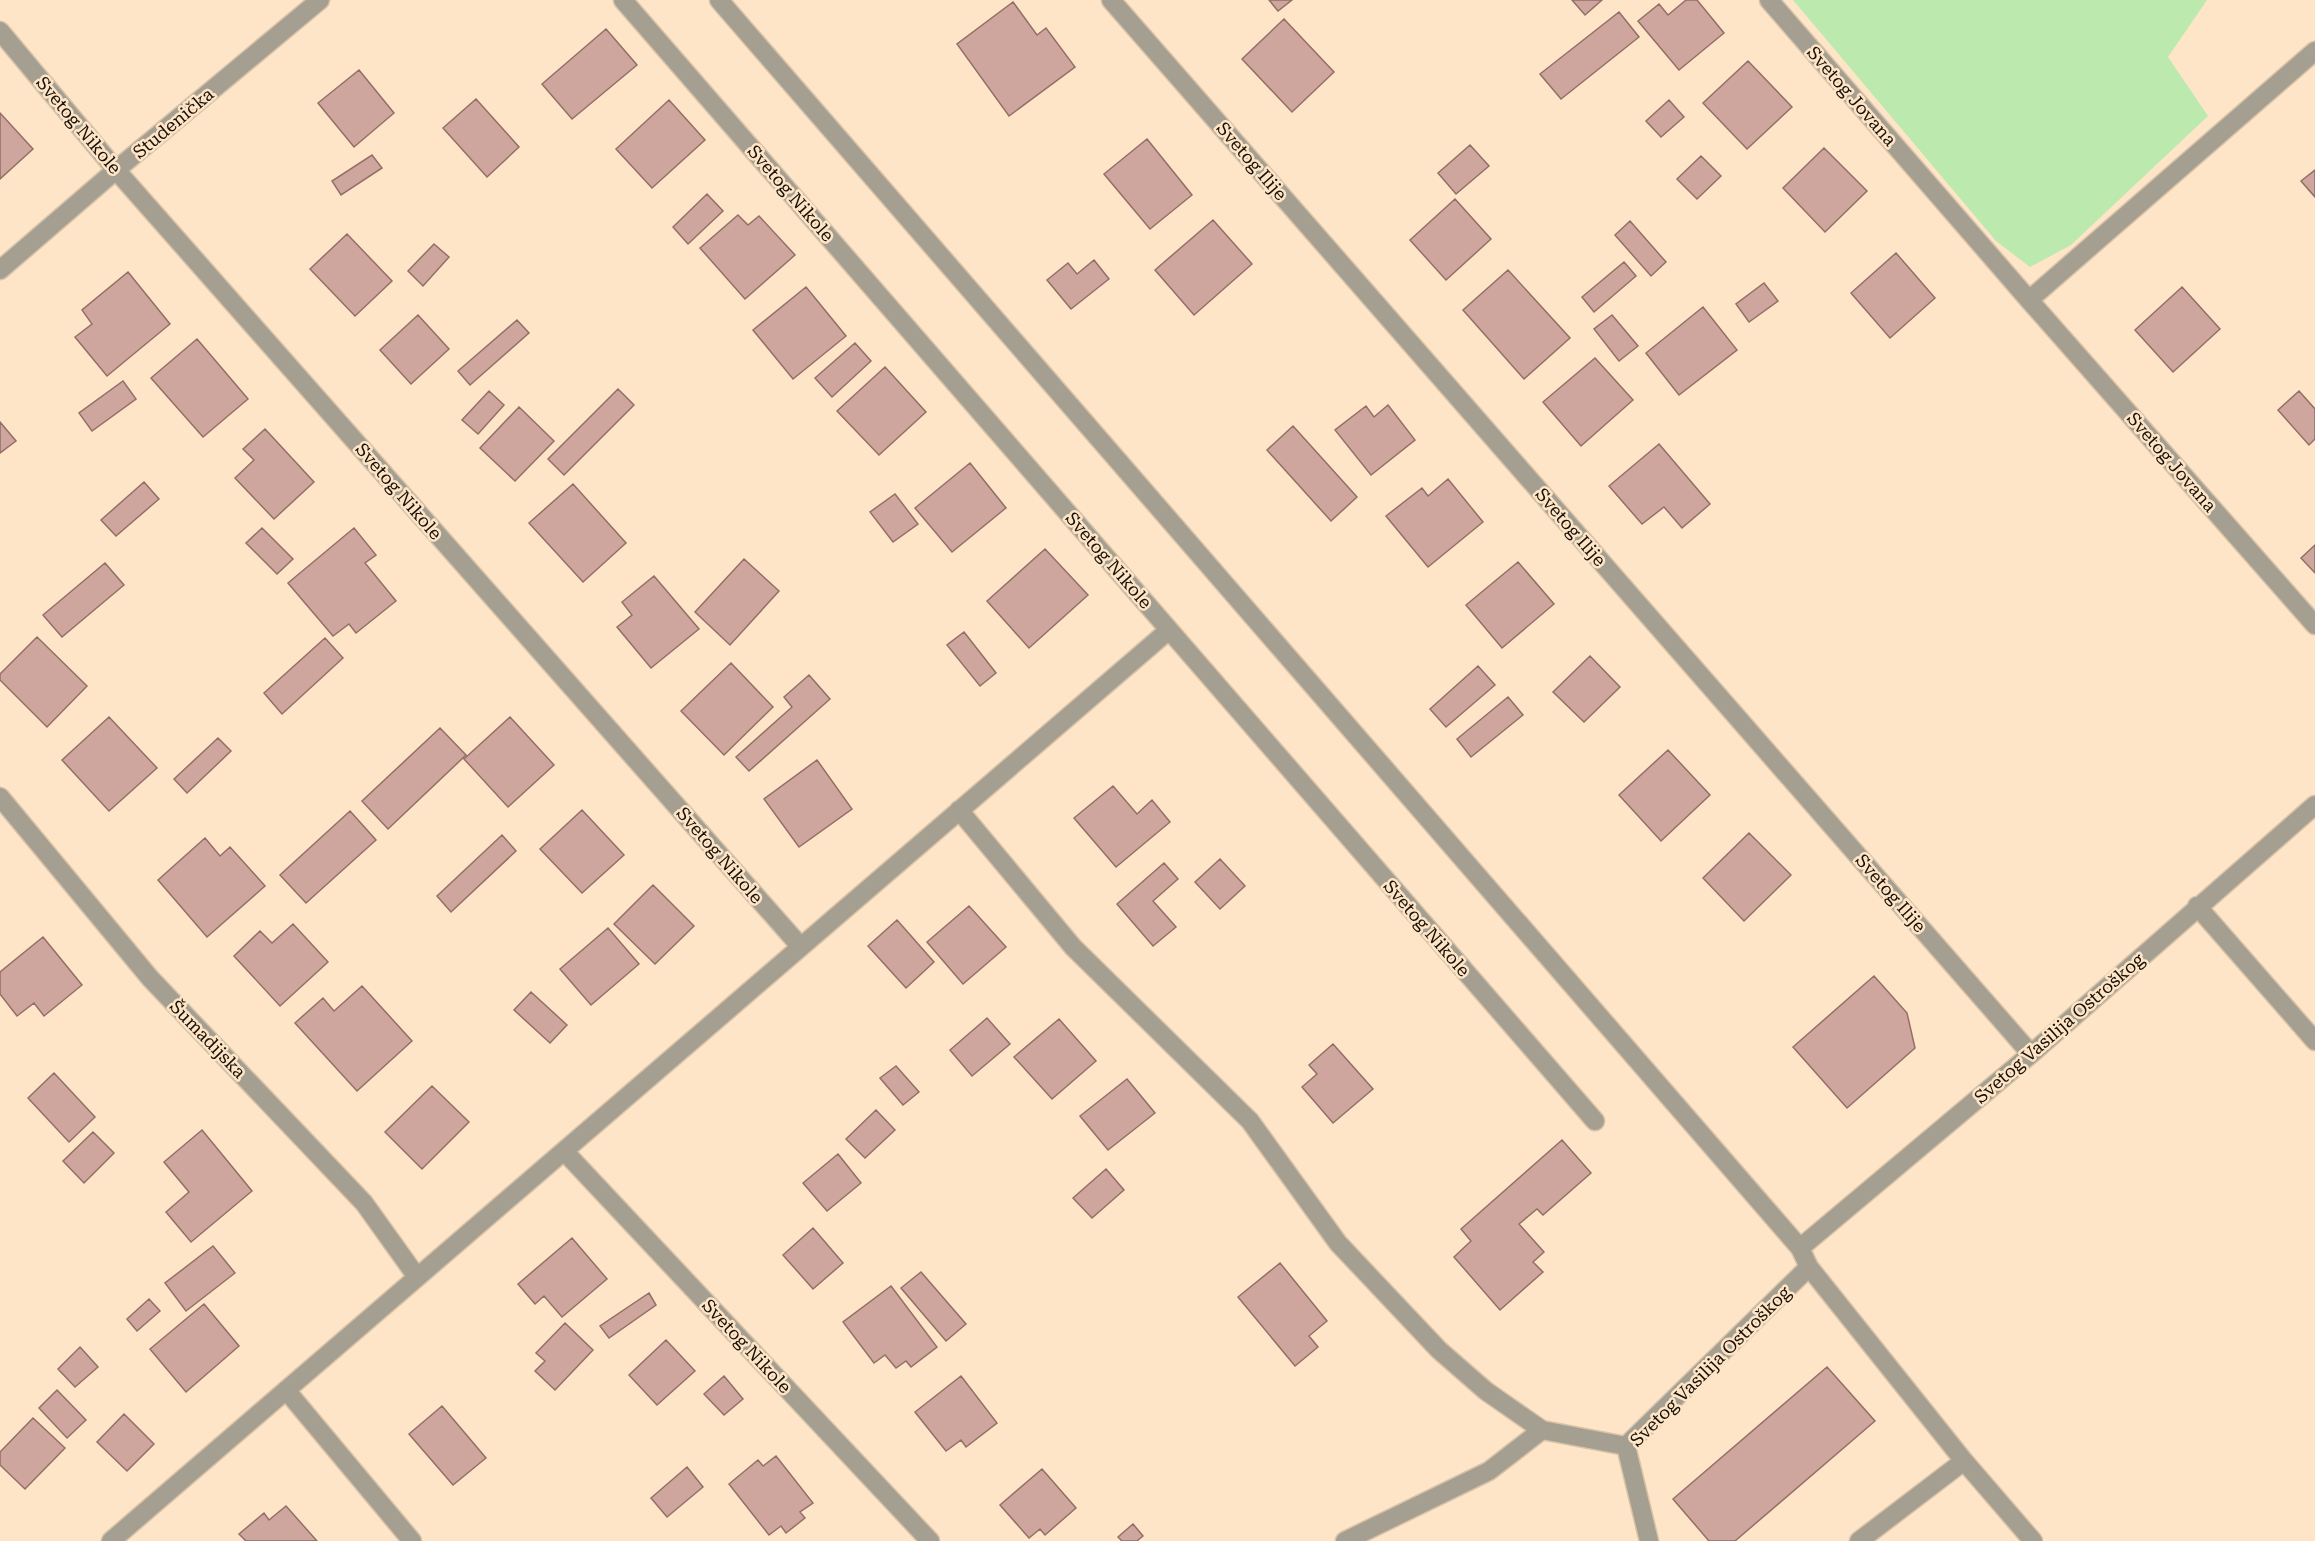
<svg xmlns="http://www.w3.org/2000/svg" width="2315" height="1541" font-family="'Roboto Serif',serif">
  <rect width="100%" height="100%" fill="#fee5c7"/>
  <!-- green -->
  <path fill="#bbe9ae" d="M1793 0H2207L2168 57 2208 116 2071 245 2030 267 1996 241Z"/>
  <!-- building -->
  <path fill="#cea69e" stroke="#936f67" stroke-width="1.5" d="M1269 0H1292L1278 11Z
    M1572 0H1602L1585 15Z
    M1686 0H1697L1724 33 1679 70 1638 21 1659 4 1668 15Z
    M1013 2 1037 35 1046 28 1075 67 1009 116 957 44Z
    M1619 12 1639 37 1561 99 1540 74Z
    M1284 19 1334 72 1292 112 1242 59Z
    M606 29 637 65 572 119 542 84Z
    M1748 61 1792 107 1747 149 1703 103Z
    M359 70 394 113 354 147 318 103Z
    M476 99 519 147 487 177 443 128Z
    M669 100 705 140 652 188 616 149Z
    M1669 100 1684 117 1661 137 1646 121Z
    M0 113 33 149 0 179Z
    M1147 139 1192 195 1150 229 1104 174Z
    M1470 145 1489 166 1456 194 1438 173Z
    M1824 148 1867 191 1825 232 1783 188Z
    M372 155 382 168 341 195 332 181Z
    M1701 156 1721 176 1697 199 1677 179Z
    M2315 170V197L2301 181Z
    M707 194 723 211 688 244 673 227Z
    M1455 199 1491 239 1446 280 1410 240Z
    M738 215 748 225 759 216 795 255 745 299 700 248Z
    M1213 220 1252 264 1194 315 1155 270Z
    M1630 221 1666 262 1651 276 1615 235Z
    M347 234 392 281 355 316 310 269Z
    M434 244 449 257 423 286 408 271Z
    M1896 253 1935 298 1890 338 1851 293Z
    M1094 260 1109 279 1071 309 1047 280 1068 263 1077 274Z
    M1624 262 1636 276 1594 312 1582 297Z
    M1508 270 1570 338 1524 379 1463 310Z
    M128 272 170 324 107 376 75 337 92 324 82 310Z
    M1764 283 1778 301 1749 322 1736 304Z
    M806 287 846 336 793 379 753 330Z
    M2182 287 2220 329 2173 372 2135 330Z
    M1703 307 1737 350 1679 395 1646 353Z
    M418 315 449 349 411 384 380 350Z
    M1612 315 1638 346 1619 361 1594 329Z
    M517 320 529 333 470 385 458 371Z
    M197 339 248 399 203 437 151 378Z
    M855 343 871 361 832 397 815 378Z
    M1595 358 1633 400 1581 446 1543 402Z
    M885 367 926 412 879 455 837 411Z
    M123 381 136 399 92 431 79 413Z
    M618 389 634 405 564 475 548 459Z
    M489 391 504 405 478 434 462 420Z
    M2299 391 2315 409V439L2309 445 2278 410Z
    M1388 405 1415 440 1371 475 1335 430 1366 406 1374 417Z
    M519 407 554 441 515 481 480 448Z
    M0 422 16 441 0 453Z
    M1293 426 1357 497 1331 521 1267 450Z
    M265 429 314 482 274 519 235 478 254 460 243 449Z
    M1659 444 1710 504 1682 528 1664 507 1642 524 1609 486Z
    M970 463 1006 508 952 552 915 508Z
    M1448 479 1483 522 1428 567 1386 516 1422 488 1428 496Z
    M144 482 159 499 116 536 101 520Z
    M573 484 626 543 583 582 529 523Z
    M895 494 918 524 893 542 870 512Z
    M262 528 293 559 277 574 246 543Z
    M354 528 376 555 365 563 396 601 356 633 349 624 333 636 288 583Z
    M2315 545V573L2301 558Z
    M1045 549 1088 595 1029 648 987 601Z
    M744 559 779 591 730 645 695 612Z
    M1518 562 1554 604 1502 648 1466 605Z
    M105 563 124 585 62 637 43 615Z
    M654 576 699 629 651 668 617 627 632 615 622 602Z
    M964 632 996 673 980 686 947 645Z
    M37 637 87 686 47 727 0 680V674Z
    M325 638 343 658 282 714 264 693Z
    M1590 656 1620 687 1584 722 1553 692Z
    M731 663 773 707 724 755 681 711Z
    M1478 666 1495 685 1446 727 1430 709Z
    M809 675 830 699 749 771 736 757 792 707 784 697Z
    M1508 697 1523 715 1471 757 1457 739Z
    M109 717 157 768 109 811 62 760Z
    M510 717 554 765 508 807 464 759Z
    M440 728 466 755 388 829 362 801Z
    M218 738 231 751 187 793 174 779Z
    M1668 750 1710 795 1661 841 1619 795Z
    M817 760 852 809 799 847 764 799Z
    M1113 786 1137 814 1152 800 1170 822 1116 867 1074 818Z
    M582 810 624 855 582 893 540 849Z
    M350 811 376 840 306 903 280 875Z
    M1749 833 1791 875 1744 921 1703 878Z
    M502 835 516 851 451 912 437 896Z
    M205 838 220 856 230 847 265 886 207 937 158 880Z
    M1220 859 1245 886 1220 909 1195 882Z
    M1164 863 1178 879 1153 901 1176 927 1153 946 1117 904Z
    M653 885 694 926 655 964 614 924Z
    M969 906 1006 947 963 984 927 942Z
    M897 920 934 962 906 988 868 946Z
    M293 924 328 962 280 1006 234 956 260 931 272 943Z
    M608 928 639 964 591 1005 560 969Z
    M43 937 82 985 44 1016 34 1003 17 1016 0 994V972Z
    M1874 976 1907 1013 1915 1048 1847 1108 1793 1047Z
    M362 986 412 1041 357 1091 295 1023 323 998 334 1011Z
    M531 992 567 1025 550 1043 514 1010Z
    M987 1018 1010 1044 972 1076 950 1050Z
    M1059 1019 1096 1061 1052 1099 1014 1057Z
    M1333 1044 1373 1089 1333 1123 1302 1087 1317 1074 1309 1065Z
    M896 1066 919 1092 903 1105 880 1078Z
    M54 1073 95 1117 69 1142 28 1098Z
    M1127 1079 1155 1113 1108 1150 1080 1116Z
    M432 1086 469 1122 422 1169 385 1132Z
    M876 1110 895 1130 865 1158 846 1139Z
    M202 1130 252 1191 191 1242 166 1212 189 1192 164 1162Z
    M93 1132 114 1153 84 1183 63 1161Z
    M1562 1140 1591 1173 1543 1215 1537 1209 1519 1224 1544 1252 1533 1262 1543 1272 1500 1310 1454 1257 1471 1241 1461 1229Z
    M838 1154 861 1183 827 1211 803 1183Z
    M1106 1169 1124 1190 1092 1218 1073 1198Z
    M813 1228 843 1263 813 1289 783 1255Z
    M572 1238 607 1279 562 1317 544 1296 535 1304 518 1284Z
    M213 1246 235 1273 186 1311 165 1283Z
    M1280 1263 1327 1321 1309 1336 1318 1347 1295 1366 1238 1297Z
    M921 1272 966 1324 946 1341 901 1288Z
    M891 1286 937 1347 911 1367 906 1361 896 1368 885 1355 874 1363 843 1322Z
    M649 1293 656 1305 609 1338 600 1326Z
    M149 1299 160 1311 137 1331 127 1319Z
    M204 1304 239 1346 186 1392 150 1349Z
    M565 1323 593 1350 555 1390 535 1371 545 1361 536 1353Z
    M666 1340 695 1371 657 1405 629 1375Z
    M80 1347 98 1367 75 1387 58 1369Z
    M1827 1367 1875 1421 1735 1541H1709L1673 1499Z
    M724 1376 743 1399 724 1415 704 1394Z
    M961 1376 997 1423 966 1447 961 1440 946 1451 915 1412Z
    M57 1390 86 1420 67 1438 39 1408Z
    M442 1406 486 1458 453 1485 409 1434Z
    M124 1414 154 1444 127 1471 97 1442Z
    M33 1418 65 1448 25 1489 0 1465V1452Z
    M776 1456 813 1503 800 1512 805 1518 786 1533 781 1526 769 1535 729 1484 758 1460 763 1466Z
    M687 1467 703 1487 667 1517 651 1498Z
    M1042 1469 1076 1508 1045 1535 1040 1529 1029 1538 1000 1505Z
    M286 1506 317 1541H246L239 1534 264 1513 269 1520Z
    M1133 1524 1143 1536 1137 1541H1122L1118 1537Z"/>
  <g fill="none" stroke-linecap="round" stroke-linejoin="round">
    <defs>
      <path id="street" d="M623 0 1595 1121
        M719 0 1800 1248 1809 1267 1964 1461 2033 1541
        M1111 0 2031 1054
        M1769 0 2029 300 2315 625
        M0 31 116 170 801 947
        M0 270 116 170 320 0
        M2029 300 2315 51
        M0 797 150 978 364 1203 417 1277
        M959 810 1073 947 1250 1121 1338 1243 1439 1350 1486 1391 1542 1430 1626 1446
        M2197 906 2315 1041
        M564 1151 930 1541
        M1800 1248 2031 1054 2315 805
        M286 1390 412 1541
        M111 1541 1169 630
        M1345 1541 1489 1471 1542 1430
        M1649 1541 1626 1446 1809 1267
        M1859 1541 1964 1461"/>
    </defs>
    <!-- street casing -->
    <use href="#street" stroke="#d9c3a8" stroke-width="21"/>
    <!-- street -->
    <use href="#street" stroke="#a49f90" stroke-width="18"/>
  </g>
  <g text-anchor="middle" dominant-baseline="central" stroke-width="5" stroke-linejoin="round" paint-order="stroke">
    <!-- street labels -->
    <g font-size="18" fill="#181006" stroke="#fee5c7">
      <text transform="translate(1852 96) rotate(49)">Svetog Jovana</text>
      <text transform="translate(173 123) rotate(-40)">Studenička</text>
      <text transform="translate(79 125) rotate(50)">Svetog Nikole</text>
      <text transform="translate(1252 161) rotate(49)">Svetog Ilije</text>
      <text transform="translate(791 193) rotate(49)">Svetog Nikole</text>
      <text transform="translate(2172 462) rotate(49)">Svetog Jovana</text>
      <text transform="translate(399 491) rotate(49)">Svetog Nikole</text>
      <text transform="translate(1571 527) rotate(49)">Svetog Ilije</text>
      <text transform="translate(1109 560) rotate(49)">Svetog Nikole</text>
      <text transform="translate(720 855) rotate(49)">Svetog Nikole</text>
      <text transform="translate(1891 893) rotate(49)">Svetog Ilije</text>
      <text transform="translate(1427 928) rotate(49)">Svetog Nikole</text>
      <text transform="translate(2059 1028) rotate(-41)">Svetog Vasilija Ostroškog</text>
      <text transform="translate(208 1039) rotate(46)">Šumadijska</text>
      <text transform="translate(747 1346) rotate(47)">Svetog Nikole</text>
      <text transform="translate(1710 1366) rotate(-45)">Svetog Vasilija Ostroškog</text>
    </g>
  </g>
</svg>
